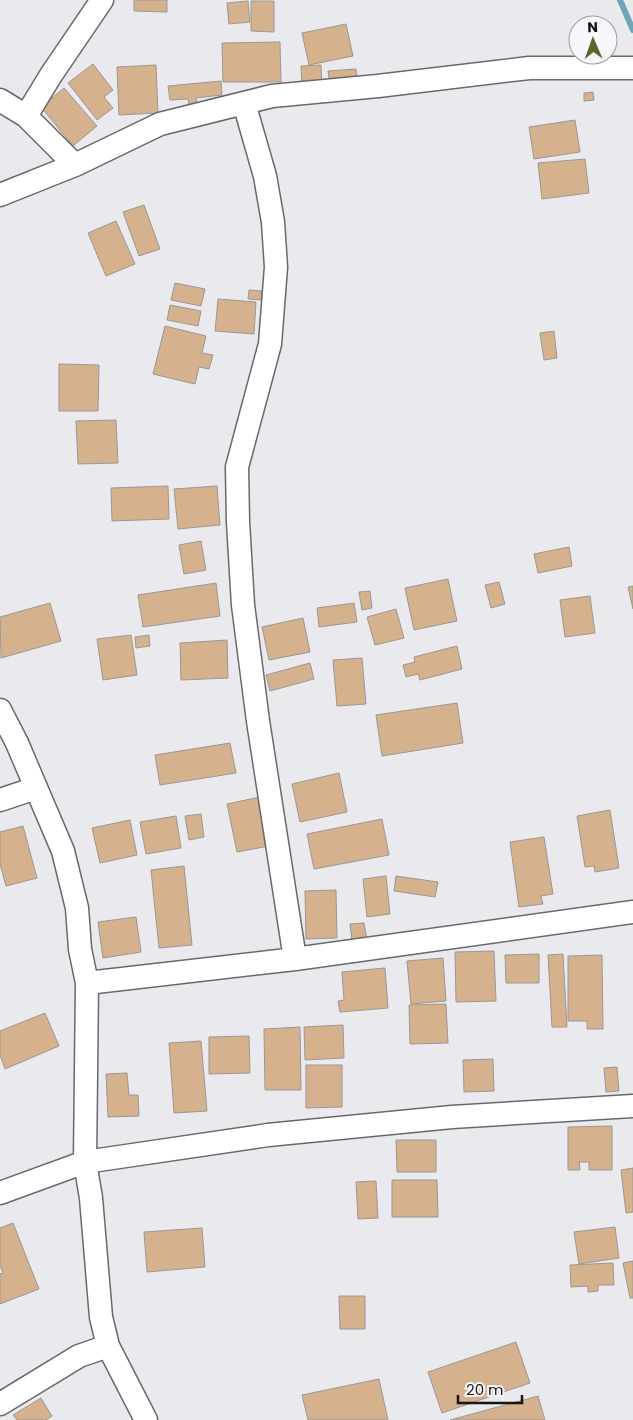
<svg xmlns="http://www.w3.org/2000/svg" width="633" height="1420" font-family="Poppins,sans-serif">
  <rect width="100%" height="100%" fill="#e9e9ee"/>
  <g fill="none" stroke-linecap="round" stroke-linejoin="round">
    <!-- stream -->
    <path stroke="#6ca7b5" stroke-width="6" d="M620 0 633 30"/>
  </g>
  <!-- building -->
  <path fill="#d5b18d" stroke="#9b9894" d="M134 0H167V12L134 11Z
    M248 1 250 22 229 24 227 3Z
    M251 1H274V32L251 31Z
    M346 24 353 56 309 65 302 33Z
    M280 42 281 82H223L222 43Z
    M93 64 113 90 104 97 113 108 97 120 68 83Z
    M156 65 158 113 119 115 117 67Z
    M321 65 322 88 302 89 301 66Z
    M356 69 358 82 330 84 328 71Z
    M221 81 222 95 196 98 197 104 189 105 188 99 170 100 168 86Z
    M64 88 97 126 73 146 41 107Z
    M593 92 594 100 584 101V93Z
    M575 120 580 152 534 159 529 127Z
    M585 159 589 193 542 199 538 163Z
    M144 205 160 249 139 256 123 212Z
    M116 221 135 264 106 276 88 233Z
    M175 283 205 289 201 306 171 300Z
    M249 290 262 291 261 300 248 299Z
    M218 299 256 302 254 334 215 331Z
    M170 305 201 311 198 326 167 320Z
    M165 326 206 336 202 353 213 355 209 369 199 367 195 384 153 374Z
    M554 331 557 358 544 360 540 333Z
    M59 364 99 365 98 411H59Z
    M116 420 118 463 78 464 76 421Z
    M168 486 169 519 112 521 111 488Z
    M217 486 220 525 178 529 174 489Z
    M201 541 206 570 184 574 179 545Z
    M569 547 572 566 538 573 534 554Z
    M448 579 457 621 414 630 405 588Z
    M499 582 505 604 491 608 485 585Z
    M216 583 220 616 143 627 138 595Z
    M633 586V609L628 587Z
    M370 591 372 608 362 610 359 592Z
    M590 596 595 633 565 637 560 600Z
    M50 603 61 641 1 658 0 617Z
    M354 603 357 622 319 627 317 608Z
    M396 609 404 638 375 645 367 617Z
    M303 618 310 652 269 660 262 627Z
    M131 635 137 675 103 680 97 639Z
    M149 635 150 646 136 648 135 637Z
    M227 640 228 678 181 680 180 643Z
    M457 646 462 669 420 680 418 674 406 677 403 665 415 662 414 657Z
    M362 658 366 704 337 706 333 660Z
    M310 663 314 679 270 691 266 675Z
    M457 703 463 743 382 756 376 715Z
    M230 743 236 773 160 785 155 755Z
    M339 773 347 812 300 822 292 784Z
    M260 797 269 846 237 852 227 804Z
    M610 810 619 868 595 872 594 866 585 867 577 816Z
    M201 814 204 837 189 840 185 816Z
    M176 816 181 848 146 854 140 822Z
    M382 819 389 855 314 869 307 834Z
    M130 820 137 855 100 863 92 828Z
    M23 826 37 878 6 886 0 864V832Z
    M544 837 553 894 541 896 543 904 519 907 510 842Z
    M184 866 192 945 159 948 151 870Z
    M386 876 390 914 367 917 363 879Z
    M396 876 438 882 435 897 394 891Z
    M336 890 337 938 306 939 305 891Z
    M136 917 141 952 103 958 98 922Z
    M364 923 367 940 352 941 350 924Z
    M494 951 496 1001 456 1002 455 952Z
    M539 954V983H506L505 955Z
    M563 954 567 1027H552L548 955Z
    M602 955 603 1029H587V1021H568V956Z
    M443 958 446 1001 411 1004 407 961Z
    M385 968 388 1008 340 1012 338 1001 344 1000 342 972Z
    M446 1004 448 1043 410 1044 409 1005Z
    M45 1013 59 1046 5 1069 0 1055V1031Z
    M343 1025 344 1058 305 1060 304 1027Z
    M300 1027 301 1090H265L264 1029Z
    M249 1036 250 1073 209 1074V1037Z
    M201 1041 207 1111 174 1113 169 1043Z
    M493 1059 494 1091 464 1092 463 1060Z
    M306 1065H342V1107L306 1108Z
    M617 1067 619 1091 606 1092 604 1068Z
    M127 1073 129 1095H138L139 1116 108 1117 106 1074Z
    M612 1126V1170H589V1162H579L580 1170H568V1127Z
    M396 1140H436V1172H397Z
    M633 1168V1212L626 1213 621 1170Z
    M392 1180H437L438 1217H392Z
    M376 1181 378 1218 358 1219 356 1182Z
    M13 1223 39 1289 0 1304V1274L3 1273 0 1265V1228Z
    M615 1227 619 1258 579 1264 574 1232Z
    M202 1228 205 1267 147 1272 144 1232Z
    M633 1261V1298H630L623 1263Z
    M613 1263 614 1285H598V1291L588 1292V1286L571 1287 570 1265Z
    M339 1296H365V1329H340Z
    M516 1342 530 1383 442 1413 428 1372Z
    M379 1379 388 1420H308L302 1395Z
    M538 1396 545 1420H450Z
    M41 1398 52 1416 46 1420H17L13 1415Z"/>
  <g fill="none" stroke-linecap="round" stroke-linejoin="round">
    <defs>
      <path id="minor" d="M0 100 26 116 75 165
        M244 103 265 176 273 222 276 267 270 344 237 467 238 522 243 605 258 721 295 959
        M26 116 51 75 102 0
        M0 195 75 165 160 124 272 96 378 86 529 68H633
        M0 710 17 743 63 851 77 908 80 949 87 983 85 1162 91 1198 101 1317 108 1346 146 1420
        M0 800 36 788
        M87 983 295 959 633 912
        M0 1193 85 1162 268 1135 452 1117 633 1106
        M0 1404 79 1356 108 1346"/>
    </defs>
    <!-- minor casing -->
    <use href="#minor" stroke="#69696d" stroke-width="25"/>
    <!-- minor -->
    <use href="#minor" stroke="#fff" stroke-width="22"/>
  </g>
  <!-- north arrow -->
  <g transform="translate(593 40) rotate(358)"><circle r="24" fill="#f6f6fb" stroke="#9c9ca0"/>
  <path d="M0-4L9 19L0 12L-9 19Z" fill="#65622e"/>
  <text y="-8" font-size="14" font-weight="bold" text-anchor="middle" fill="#161618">N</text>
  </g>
  <!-- scale -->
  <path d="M458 1395v8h64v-8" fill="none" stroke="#161618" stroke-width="2.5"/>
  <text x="466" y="1395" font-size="15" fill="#161618" stroke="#f6f6fb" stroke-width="4" paint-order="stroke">20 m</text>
</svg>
